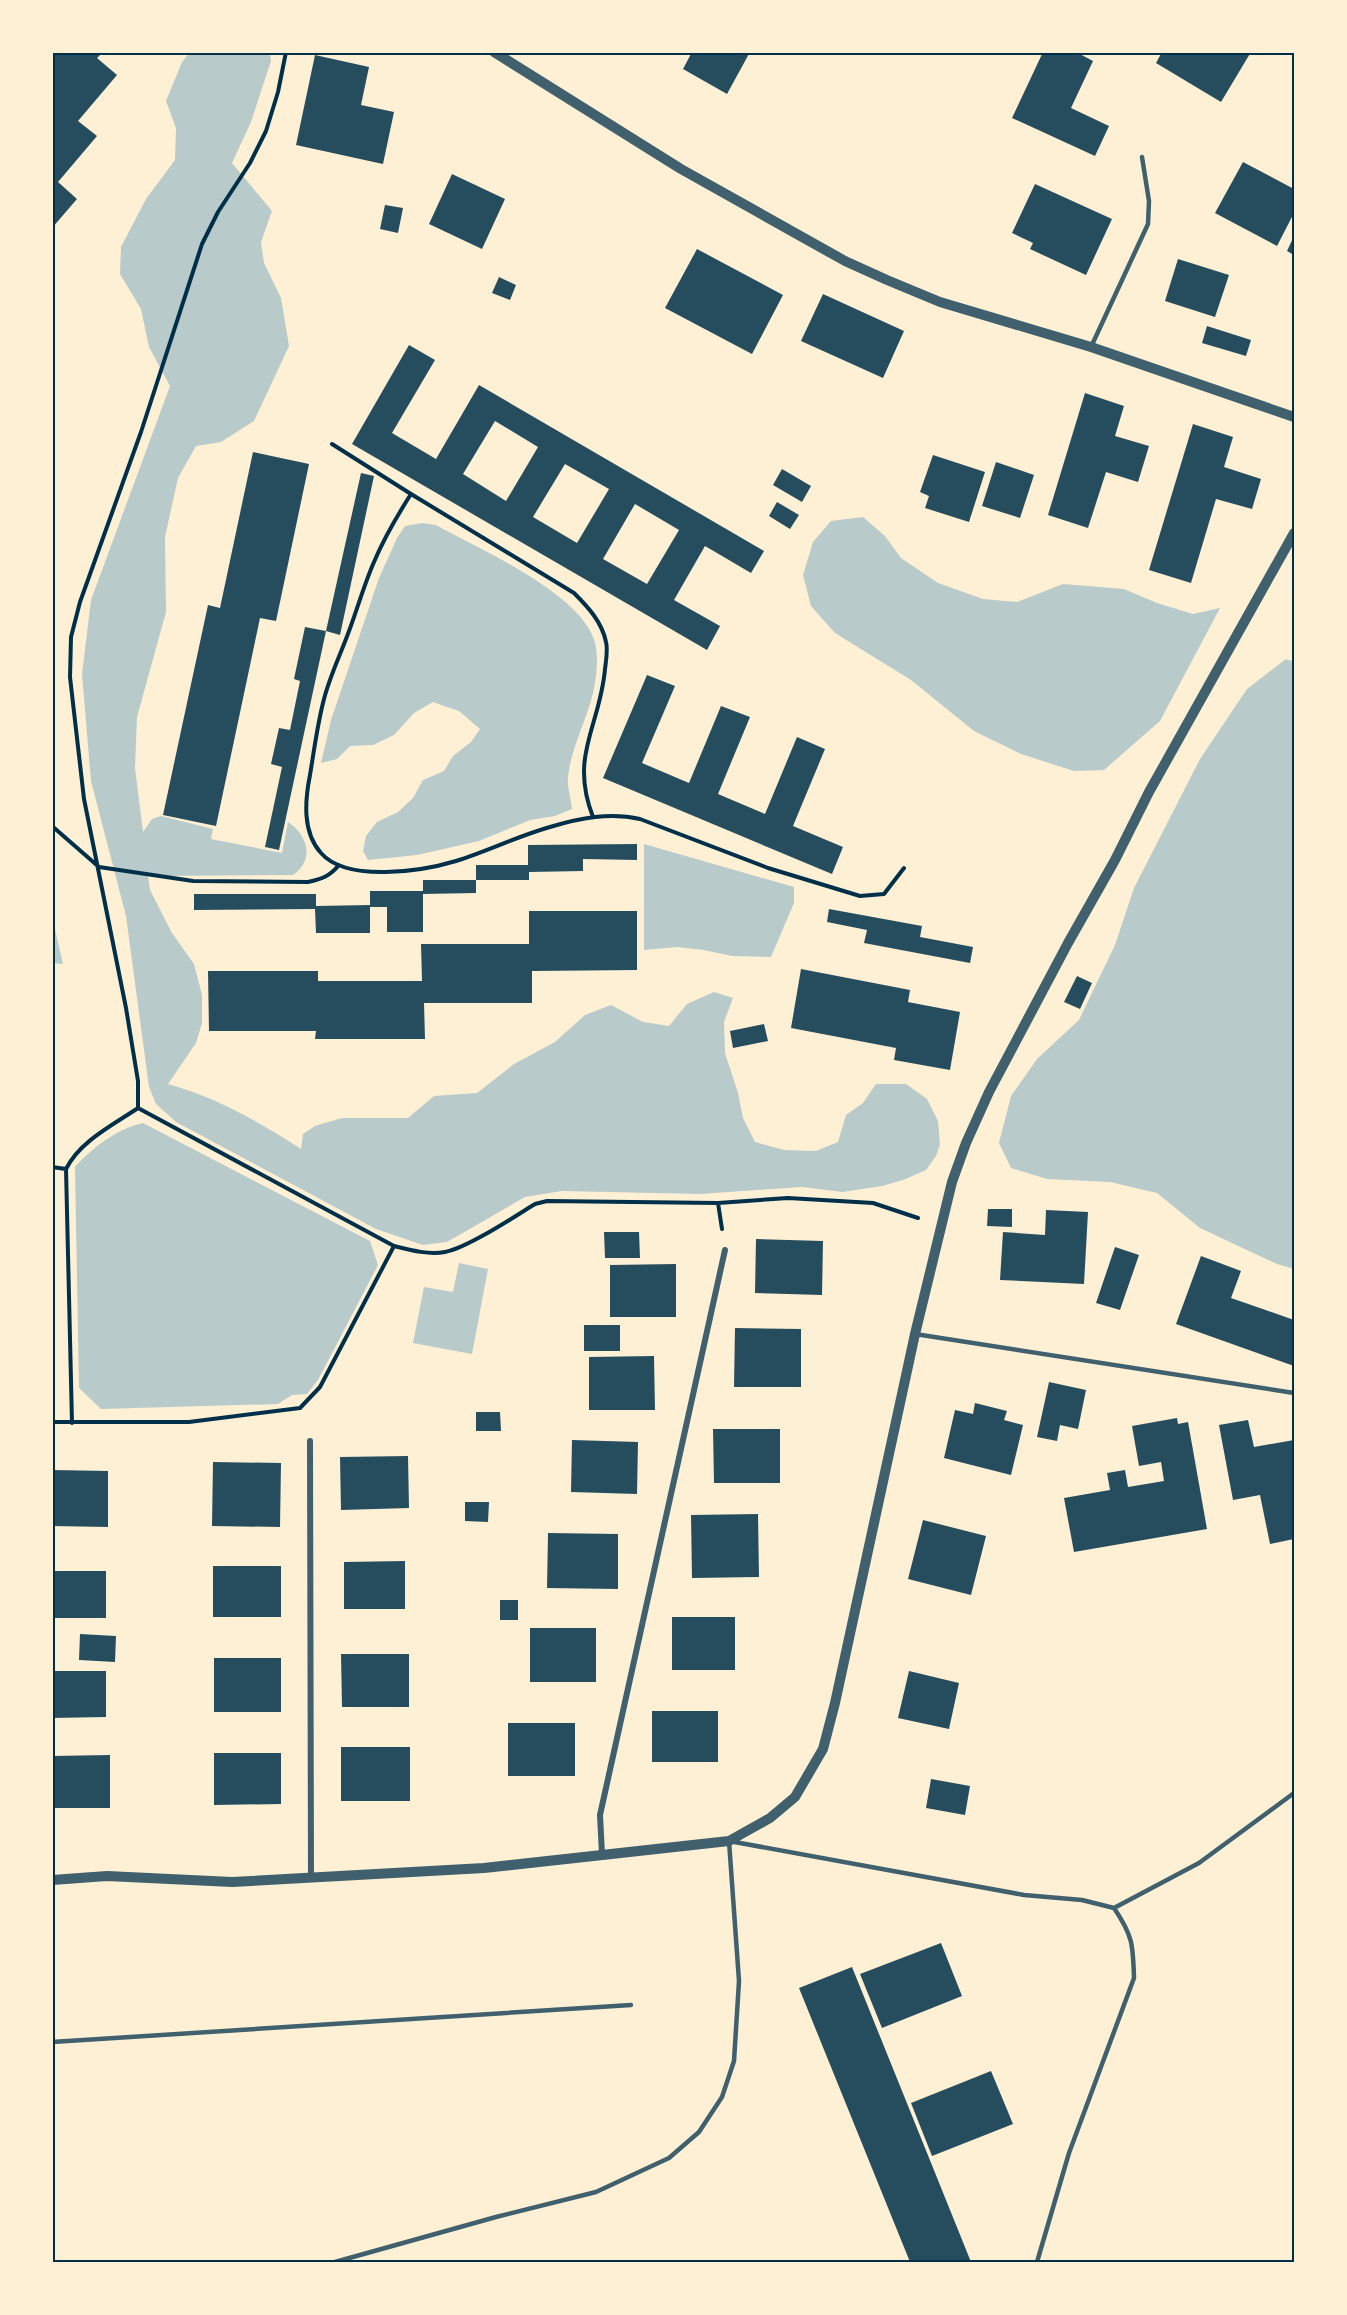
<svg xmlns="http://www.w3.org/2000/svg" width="1347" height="2315" font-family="Quicksand,sans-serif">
  <rect width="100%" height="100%" fill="#fdf0d5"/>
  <!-- green -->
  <path fill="#b9caca" d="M189 53H270L271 61 251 122 232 163 272 211 261 242 264 263 281 298 289 346 254 421 221 442 196 446 178 478 165 537 166 612 137 717 135 768 143 832 152 819 161 816 213 829 211 839 282 853 288 822C308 835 315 860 293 875L148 876 150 890 172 933 194 964 202 995V1023L196 1043 168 1084C216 1097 259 1122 301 1149L303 1134 315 1126 342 1118H408L434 1096 477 1093 514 1064 555 1042 585 1015 611 1005 643 1022 669 1026 687 1004 714 992 733 998 724 1022 725 1053 738 1093 743 1118 755 1142 784 1150 816 1151 838 1142 846 1115 863 1103 876 1084H906L927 1099 938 1121 940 1145 936 1156 926 1170 903 1180 882 1186 842 1192 802 1187 700 1194 562 1191 525 1197 447 1242 423 1245 376 1229 176 1122 156 1104 149 1087 126 916 91 781 82 674 91 600 170 386 149 347 141 309 120 274 121 247 146 199 175 160 176 128 166 101 182 62Z
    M863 517 885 536 901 558 938 583 983 599 1017 602 1063 584 1124 589 1157 603 1193 614 1220 608 1160 721 1104 770 1074 771 1021 754 974 731 911 680 835 633 811 606 803 575 813 542 831 521Z
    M422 523 436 525C479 549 583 594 595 643 599 658 596 679 593 693 586 722 571 748 568 777 567 787 571 799 572 809L555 816 530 820 479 841 417 855 368 860 363 851 366 836 377 822 398 812 413 798 423 780 444 771 453 756 471 742 480 729 459 711 433 702 414 713 394 735 373 745 350 746 337 759 321 763 331 720 379 578 397 538 405 526Z
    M1286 659 1294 662V1269L1277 1264 1200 1228 1157 1193 1110 1182 1047 1179 1011 1168 999 1143 1011 1096 1037 1059 1079 1020 1115 945 1134 888 1200 759 1247 689Z
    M644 844 794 887V903L771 957 732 956 704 950 677 947 644 950Z
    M52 916 63 964 53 963Z
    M143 1123 370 1241 378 1265 318 1380 307 1394 292 1395 278 1404 101 1409 79 1388 75 1167C93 1147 117 1129 143 1123Z
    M459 1263 488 1269 472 1354 413 1343 424 1287 453 1292Z"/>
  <!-- building -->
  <path fill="#264d5e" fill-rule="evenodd" d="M52 52H103L97 58 117 75 78 121 97 136 58 182 77 199 52 228Z
    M692 52H750L727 94 683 69Z
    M1043 52H1076L1093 61 1071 108 1109 126 1095 156 1012 118Z
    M1162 52H1251L1221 102 1156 63Z
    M315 55 369 67 361 105 394 112 383 164 296 145Z
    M1243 162 1294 189V213L1277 246 1215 213Z
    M452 174 505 199 482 249 429 224Z
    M1035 184 1112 219 1086 275 1030 249 1033 243 1012 233Z
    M385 205 403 208 398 233 380 229Z
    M1294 236V255L1287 251Z
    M697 249 783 295 752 354 665 308Z
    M1178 259 1229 275 1215 317 1165 301Z
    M499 277 516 285 510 300 492 293Z
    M823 294 904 331 883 378 801 341Z
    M1207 326 1251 340 1246 356 1202 343Z
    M409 345 435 360 392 433 436 459 479 385 764 551 751 573 705 546 674 600 720 626 707 650 352 444ZM495 421 538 447 506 501 463 474ZM565 464 609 489 577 543 533 517ZM635 504 679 530 647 584 603 559Z
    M1085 393 1124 406 1115 436 1149 446 1138 482 1106 472 1088 528 1048 515Z
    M1193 424 1233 437 1224 467 1261 479 1252 509 1216 499 1191 583 1149 570Z
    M253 452 309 464 276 621 260 618 216 826 163 815 208 605 220 608Z
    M933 455 985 472 969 522 925 508 929 496 920 492Z
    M996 462 1034 475 1020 518 982 506Z
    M782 469 811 486 802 502 773 485Z
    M361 473 374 476 340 635 326 631Z
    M777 502 799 515 790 529 769 516Z
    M305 627 326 631 279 850 265 847 282 767 271 764 279 728 290 730 300 681 294 679Z
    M647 675 675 686 642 763 689 783 721 706 750 717 718 794 765 814 797 737 825 749 793 826 843 847 832 874 603 778Z
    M637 844V860L583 859V871L529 872V880H476V893L423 894V932H387V907H370V933H316L315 909 194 910V894H316V906L370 905V891H423V880H476V865H528V845Z
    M829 909 922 926 920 937 973 947 970 963 864 943 867 930 827 922Z
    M529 911H637V970L532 971V1003H424L425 1039H315L316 1031H209L208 971H318V981H422L421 944H529Z
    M801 969 910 990 908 1002 960 1012 950 1070 894 1060 896 1048 791 1028Z
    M1077 976 1092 983 1080 1009 1064 1002Z
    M764 1024 768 1041 733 1048 730 1031Z
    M988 1209H1012V1227L987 1226Z
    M1046 1210 1088 1212 1084 1284 1000 1280 1003 1232 1045 1235Z
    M604 1232H639L640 1258H605Z
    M756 1239 823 1241 822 1295 755 1293Z
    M1115 1247 1139 1255 1120 1310 1096 1303Z
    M1201 1256 1241 1271 1231 1298 1294 1320V1366L1176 1324Z
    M676 1264V1317H610V1265Z
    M584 1325H620V1351H584Z
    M735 1328 801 1329V1387H734Z
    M654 1356 655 1410H589V1357Z
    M1049 1382 1086 1390 1078 1429 1060 1425 1057 1441 1037 1437Z
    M975 1403 1007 1411 1004 1420 1023 1425 1011 1475 944 1458 955 1410 973 1414Z
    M476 1412H500L501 1431H476Z
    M1177 1418 1178 1424 1188 1422 1207 1529 1074 1552 1064 1498 1110 1490 1107 1473 1125 1470 1128 1487 1164 1481 1161 1462 1139 1466 1132 1426Z
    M1248 1420 1254 1447 1294 1440V1539L1270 1544 1260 1495 1233 1500 1219 1425Z
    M713 1429H780V1483H714Z
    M572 1440 638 1442 637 1494 571 1492Z
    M408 1456 409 1508 341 1510 340 1457Z
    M213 1462 281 1463 280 1527 212 1526Z
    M52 1470 108 1471V1527L52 1526Z
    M465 1502H489L488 1522 465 1521Z
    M758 1514 759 1577 692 1578 691 1515Z
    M923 1520 986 1536 971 1595 908 1579Z
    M548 1533 618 1534V1589L547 1588Z
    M405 1561V1609H344V1562Z
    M213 1566H281V1617H213Z
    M52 1571H106V1618H52Z
    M500 1600H518V1620H500Z
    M672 1617H735V1670H672Z
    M530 1628H596V1682H530Z
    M80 1634 116 1636 115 1662 79 1660Z
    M341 1654H409V1707H342Z
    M214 1658H281V1712H214Z
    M52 1671H106V1717L52 1718Z
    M909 1671 959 1683 949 1729 898 1718Z
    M652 1711H718V1762H652Z
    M508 1723H575V1776H508Z
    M341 1747H410V1801H341Z
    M214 1753H281V1804L214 1805Z
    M110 1755V1808H52V1756Z
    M931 1779 970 1786 965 1815 926 1808Z
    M941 1943 962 1996 882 2028 860 1974Z
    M852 1967 971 2262H910L799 1988Z
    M991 2071 1013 2124 932 2156 911 2103Z"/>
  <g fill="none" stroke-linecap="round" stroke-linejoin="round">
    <!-- path -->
    <path stroke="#003049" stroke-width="4" d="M332 444 411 494 574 593C588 607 602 622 606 642 608 650 606 661 605 669 600 727 569 755 593 817
      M411 494C397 516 384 538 374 562 363 587 356 614 346 639 338 660 328 681 323 703 317 727 314 751 310 775 305 800 302 832 321 853 347 883 423 871 456 861 488 851 518 836 550 827 580 818 610 812 640 819L768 868 860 896 884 894 904 868
      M52 826 99 867 193 881 308 882C322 879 330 876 339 865
      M138 1108 394 1246
      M52 1167 66 1169
      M718 1203 722 1229
      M52 1422H189L300 1408 320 1387 394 1246C410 1250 428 1255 445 1252 467 1248 514 1217 535 1204L547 1201 718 1203 788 1198 873 1203 918 1218
      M72 1423 66 1169C80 1141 113 1125 138 1108V1081L126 1008 84 799 70 677 71 637 80 602 141 432 202 244 218 212 250 163 266 131 278 92 286 52"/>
    <!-- service -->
    <path stroke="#3f606c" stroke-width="4.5" d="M1091 347 1148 224 1149 201 1142 157
      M915 1334 1294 1393
      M1114 1908 1199 1863 1294 1793
      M52 2042 631 2005
      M335 2262 496 2217 596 2192 669 2158 699 2132 722 2097 734 2061 739 1981 729 1841 1024 1895 1082 1900 1114 1908C1133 1936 1133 1945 1134 1978L1069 2153 1037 2262"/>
    <!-- minor -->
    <path stroke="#3f606c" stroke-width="6" d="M310 1441 311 1878
      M602 1854 600 1815 725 1250"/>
    <!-- tertiary -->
    <path stroke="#3f606c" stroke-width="10" d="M494 52 681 169 845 261 887 280 940 302 1091 347 1294 417
      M52 1880 107 1876 232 1882 484 1868 729 1841 770 1818 795 1797 823 1749 835 1703 915 1334 952 1182 966 1143 989 1092 1068 943 1115 860 1149 792 1294 533"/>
  </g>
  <!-- border -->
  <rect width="1347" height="2315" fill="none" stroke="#fdf0d5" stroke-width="108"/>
  <rect x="54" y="54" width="1239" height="2207" fill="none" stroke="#003049" stroke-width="2"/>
</svg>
